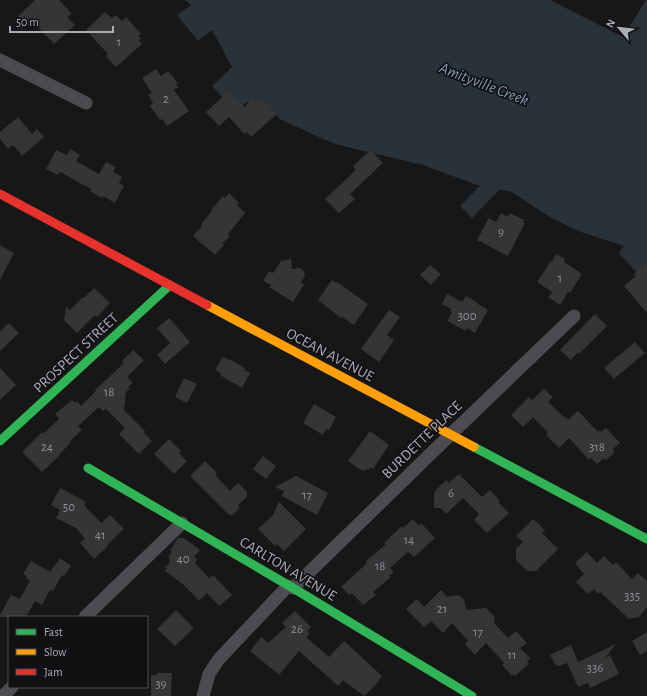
<svg xmlns="http://www.w3.org/2000/svg" width="647" height="696" font-family="'Alegreya Sans',sans-serif">
  <rect width="100%" height="100%" fill="#171717"/>
  <!-- water -->
  <path fill="#2a3239" d="M185 0H550L623 37 646 0H647V267L639 275 619 253 624 246 581 232 553 219 510 191 499 190 472 218 460 206 480 186 423 165 339 145 323 139 280 119 270 108 247 102 241 107 224 99 212 86 232 67 212 30 198 41 177 15 191 5Z"/>
  <!-- building -->
  <path fill="#353536" d="M35 0H59L72 14 67 17 75 25 54 44 34 23 29 27 18 16Z
    M105 12 112 18 116 15 122 21 126 17 141 34 138 36 141 39 139 41 142 44 116 67 106 56 108 54 86 30Z
    M156 69 161 76 168 71 171 75H172L178 84 176 85 178 87 174 90 189 111 167 126 162 119 160 120 150 106 153 103 148 95 152 93 142 78Z
    M229 91 244 107 251 101 267 103 277 114 251 137 247 132 244 134 229 117 219 126 206 112Z
    M18 117 32 134 37 129 44 137 22 156 13 145 8 149 0 139V132Z
    M70 149 80 155 76 161 99 174 106 162 116 167 113 172 122 177 119 183 124 186 115 203 103 196 102 198 90 191 91 189 60 172 58 175 46 169 56 150 67 155Z
    M371 150 383 163 350 194 355 199 339 213 325 199 356 170 353 166Z
    M229 193 239 203 237 205 245 213 228 234 230 236 223 243 224 245 215 255 193 236 202 226 201 224 212 211 211 210 223 196 225 198Z
    M501 213 508 217 510 213 524 220 523 222 525 223 508 256 477 240 489 218 496 222Z
    M0 245 14 253 0 280Z
    M556 254 565 259 564 262 582 274 570 293 568 292 560 305 548 297 552 292 537 282 551 261H552Z
    M291 259 292 269 300 268 304 271 305 276 301 282 304 284 293 302 269 287 271 285 263 281 269 271 273 273 281 261Z
    M647 263V313L624 286 636 276 634 274Z
    M430 265 441 274 431 285 420 275Z
    M332 280 336 283 337 282 368 304 354 325 342 317 341 318 318 300Z
    M94 288 110 303 97 317 95 315 77 333 64 320 66 306 70 310 83 297 84 298Z
    M447 294 462 302 466 296 478 303V304L488 310 475 333 467 328 466 331 447 321 452 312 450 311 451 309 442 304Z
    M389 310 400 317 387 335 394 340 379 362 361 349Z
    M595 314 607 326 579 354 578 352 571 360 560 350Z
    M169 318 190 342 165 364 157 355 170 343 157 328Z
    M9 323 19 333 0 351V331Z
    M635 342 645 353 614 379 604 368Z
    M133 350 144 360 127 377 133 383 128 387 130 389 126 392 124 410 145 431 144 433 152 441 139 454 119 434 125 428 106 409 103 411 99 407 78 426 82 430 70 441 71 442 59 455V456L42 472 22 452 42 432 43 434 59 419 55 414 72 400 75 403 77 401 81 406 96 391 95 390 124 363 122 361Z
    M223 357 229 360V359L245 368 244 370 250 373 242 388 220 375 221 373 215 370Z
    M0 368 16 385 0 400Z
    M184 378 197 384 187 403 175 397Z
    M544 389 553 397 548 402 565 418 566 417 568 420 578 411 598 432 600 430 601 432 606 428 620 443 613 449 615 452 606 460 604 458 597 464 591 458 589 460 569 438 559 448 546 435 548 433 533 417 523 427 511 415 529 397 532 400Z
    M314 404 336 417 329 430 326 429 323 435 303 423Z
    M370 431 389 445 373 469 371 467 368 470 367 469 365 471 363 470 362 471 348 461Z
    M169 439 181 451 179 453 187 461 174 474 154 454Z
    M263 456 276 466 266 479 253 469Z
    M205 461 217 473 215 475 230 491 238 483 247 492V497L238 505 240 508 231 516 230 514 229 515 190 476Z
    M459 474 482 497 490 490 500 501 498 502 509 513 487 533 474 520 479 514 463 498 446 514 441 508H434V495L436 490 446 480 449 483Z
    M296 476 328 493 317 515 282 496 284 491 275 487Z
    M60 488 86 502 84 505 101 523 110 515 124 529 107 545 108 546 94 559 80 543 85 539 76 528 56 518 60 510 51 505Z
    M279 502 306 529 284 551 277 544 275 546 258 529 273 515Z
    M413 519 419 526 421 523 435 538 414 557 408 552 390 568 394 572 389 576 391 577 373 592 376 595 363 605 352 593 349 595 341 587 367 563 365 562 386 544 384 543 402 526 403 528Z
    M533 519 545 530 542 533 558 549 536 571H527L516 560V549L523 542 516 536Z
    M178 538H184L200 550 194 557 197 559 195 563 209 578 213 575 232 595 219 606 207 593 199 601 185 586 165 571 167 569 165 568 170 562 169 561 170 559 168 557 172 552 170 550 174 546 173 545Z
    M587 552 597 563 604 556 613 565 616 562 632 579 638 573 647 581V607L639 617 629 619 600 592 598 594 594 589 588 594 576 582 584 574 575 563Z
    M60 558 71 566 64 576 62 575 53 591 50 590 42 605 35 601 26 617H0V615L11 595 20 599 30 580 26 578 27 576 23 574 31 561 50 572Z
    M441 590 447 597 459 595 464 599 466 610 486 608 495 617 494 623 508 638 516 631 527 643 520 648 530 658 527 661 529 664 515 676 513 674 512 676 502 665 504 663 486 643 475 655 465 644 468 641 452 623 443 633 431 621 424 627 406 609 417 599 424 607Z
    M176 610 194 628 175 646 157 629Z
    M295 611 311 627 307 631 310 634 306 637 329 657 344 641 382 676 374 687 364 696 343 680 338 686 299 651 279 675 250 651 261 637 268 643 286 627 282 623Z
    M647 632V651L640 655 632 641Z
    M616 644 605 658 610 655 619 674 590 688 588 683 578 687 567 663 559 666 558 665 556 666 550 655 571 645 578 662Z
    M157 673H172L171 696H151V675H157Z"/>
  <g fill="none" stroke-linecap="round" stroke-linejoin="round">
    <!-- street -->
    <path stroke="#4b4c50" stroke-width="13" d="M0 60 86 103
      M293 588 450 435 574 316
      M85 617 182 523
      M3 696 12 687
      M203 696 209 674 219 659 288 586"/>
    <!-- fast -->
    <path stroke="#30b455" stroke-width="9" d="M0 441 170 285
      M474 447 647 539
      M88 468 293 588 472 696"/>
    <!-- slow -->
    <path stroke="#ff9f0a" stroke-width="9" d="M207 305 474 447"/>
    <!-- jam -->
    <path stroke="#e5322d" stroke-width="9" d="M0 194 207 305"/>
  </g>
  <g text-anchor="middle" dominant-baseline="central" stroke-width="3.5" stroke-linejoin="round" paint-order="stroke">
    <!-- number labels -->
    <g font-size="13" fill="#8b8f98">
      <text x="119" y="42">1</text>
      <text x="166" y="99">2</text>
      <text x="501" y="232">9</text>
      <text x="560" y="278">1</text>
      <text x="467" y="316">300</text>
      <text x="109" y="392">18</text>
      <text x="47" y="447">24</text>
      <text x="597" y="447">318</text>
      <text x="451" y="493">6</text>
      <text x="307" y="495">17</text>
      <text x="69" y="507">50</text>
      <text x="100" y="535">41</text>
      <text x="409" y="540">14</text>
      <text x="183" y="559">40</text>
      <text x="380" y="566">18</text>
      <text x="632" y="596">335</text>
      <text x="442" y="609">21</text>
      <text x="297" y="629">26</text>
      <text x="478" y="632">17</text>
      <text x="512" y="655">11</text>
      <text x="595" y="668">336</text>
      <text x="161" y="684">39</text>
    </g>
    <!-- street labels -->
    <g font-size="15" fill="#a8adb8" stroke="#111113">
      <text transform="translate(76 353) rotate(-43)">PROSPECT STREET</text>
      <text transform="translate(330 355) rotate(28)">OCEAN AVENUE</text>
      <text transform="translate(422 440) rotate(-44)">BURDETTE PLACE</text>
      <text transform="translate(288 569) rotate(31)">CARLTON AVENUE</text>
    </g>
    <!-- water labels -->
    <g font-size="16" font-style="italic" fill="#7f9bb3" stroke="#111113">
      <text transform="translate(484 84) rotate(21)">Amityville Creek</text>
    </g>
  </g>
  <!-- legend -->
  <rect x="8" y="616" width="140" height="72" fill="#111113" stroke="#4d4f55"/>
  <rect x="16" y="629" width="20" height="6" fill="#30b455" stroke="#4d4f55"/>
  <text x="44" y="636" font-size="12" fill="#a8adb8">Fast</text>
  <rect x="16" y="649" width="20" height="6" fill="#ff9f0a" stroke="#4d4f55"/>
  <text x="44" y="656" font-size="12" fill="#a8adb8">Slow</text>
  <rect x="16" y="669" width="20" height="6" fill="#e5322d" stroke="#4d4f55"/>
  <text x="44" y="676" font-size="12" fill="#a8adb8">Jam</text>
  <!-- north arrow -->
  <g transform="translate(619 28) rotate(298)" stroke="#111113" stroke-width="3" paint-order="stroke">
  <path d="M0-3L7 15L0 10L-7 15Z" fill="#a8adb8"/>
  <text y="-6" font-size="11" font-weight="bold" text-anchor="middle" fill="#a8adb8">N</text>
  </g>
  <!-- scale -->
  <path d="M10 26v6h103v-6" fill="none" stroke="#a8adb8" stroke-width="2"/>
  <text x="16" y="26" font-size="12" fill="#a8adb8" stroke="#111113" stroke-width="3" paint-order="stroke">50 m</text>
</svg>
